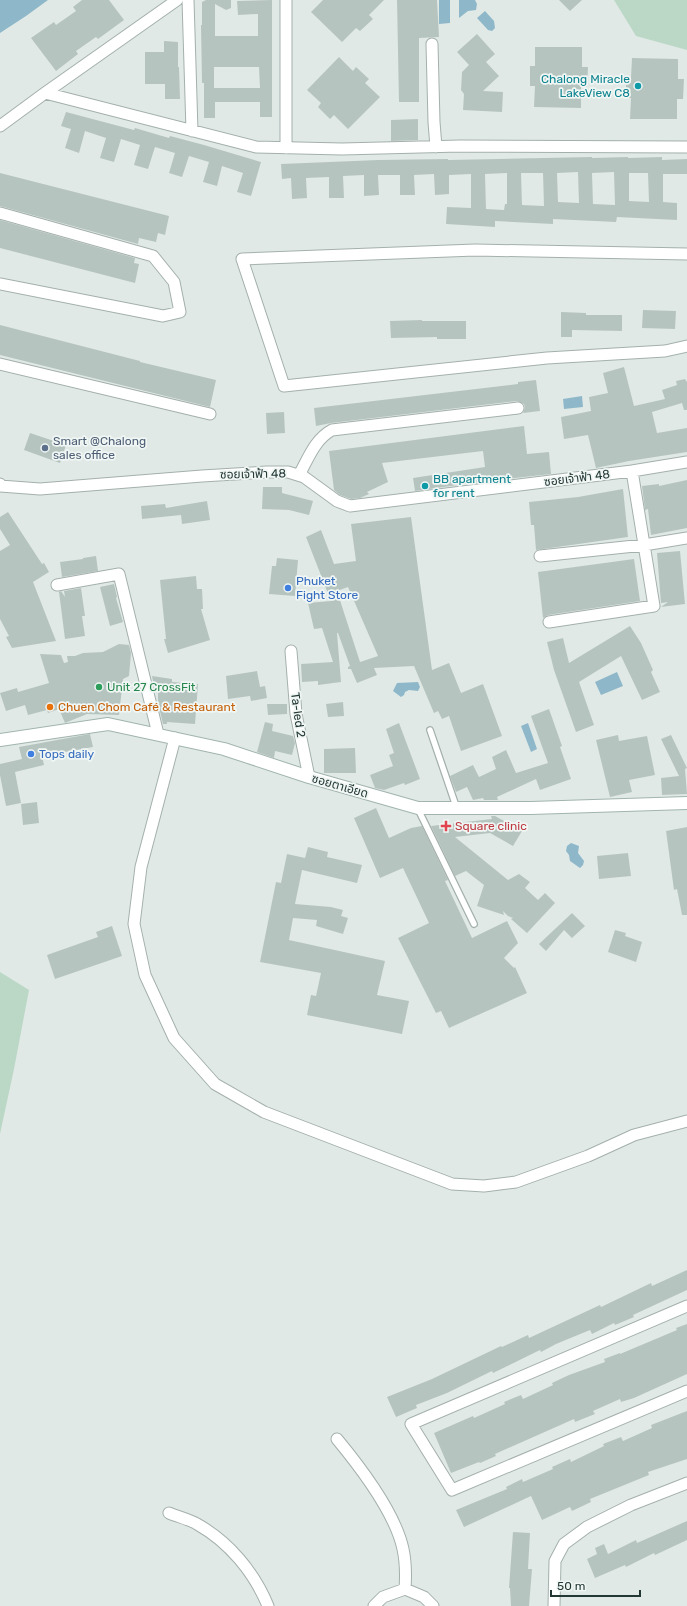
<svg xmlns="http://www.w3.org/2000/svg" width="687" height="1606" font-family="Rubik,'Noto Sans Thai',sans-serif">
  <rect width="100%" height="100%" fill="#e0e9e6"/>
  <!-- green -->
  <path fill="#bbd8c7" d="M614 0H687V50L636 36Z
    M0 972 29 990 14 1069 0 1134Z"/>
  <!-- water -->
  <path fill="#8eb8c9" d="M0 0H48L26 16 0 33Z
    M439 0H450V23L439 24Z
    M459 0H475L477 4 476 10 468 11 459 18Z
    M485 11 494 21 495 28 492 31 488 30 477 18Z
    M582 396 583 407 564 409 563 399Z
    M617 672 623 686 601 695 595 682Z
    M418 682 420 687 418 691 409 690 405 692 404 695 401 697 393 691 397 683Z
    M528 723 537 749 531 752 521 726Z
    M571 843 579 846 578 853 584 861 583 865 580 868 570 861 569 855 566 851 567 846Z"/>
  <!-- building -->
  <path fill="#b6c4c0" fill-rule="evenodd" d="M82 0H109L124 20 98 39 96 37 76 51 78 54 56 71 31 38 54 22 56 25 76 11 73 7Z
    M206 0H231V8L226 10 215 4V36H258V14L238 15 237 1 272 0V117H260V102H215V118H204V83H202L201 25H202V2ZM214 67H259L260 88H214Z
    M323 0H384L369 15 373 19 360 31 356 28 342 42 311 12Z
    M397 0H437L439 37 419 38V102H399Z
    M559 0H582L570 11Z
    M477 34 495 54 486 62 499 76 483 91 503 92 502 112 463 110 464 94 461 90 462 72 469 65 457 52Z
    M164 41 178 42V67H179L180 99H165V84H145V52H164Z
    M535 47H582V67H588L587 87H581V108L534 107 535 86H530V66H535Z
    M339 57 353 71 356 67 369 79 365 83 380 97 348 129 334 115 330 119 318 107 321 103 307 90Z
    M632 58 678 59V79H684L683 99H677V119H630L631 98H626V78H631Z
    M66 112 134 130 135 128 169 138 170 136 204 145 261 162 251 196 237 192 243 173 222 166 217 186 203 182 209 162 189 156 182 177 169 173 175 153 155 147 148 169 134 165 140 145 121 139 114 162 100 158 106 138 85 131 79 153 65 148 71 129 61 126Z
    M418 119V140L391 141V120Z
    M592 157V158L628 157V158L662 157V160L687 159V174H663V202L677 203V220L617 217 616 222 553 219V224L495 221V227L446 224 447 207 471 208V174L449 175V194L435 195 434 174 414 175 415 195H400V175H378L379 195 364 196V175L343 176 344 198H329V177L306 178 307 198 292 199 291 178 282 179 281 164 378 160 448 159V160ZM578 172 579 203 558 202 557 173ZM614 172 615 205 593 204 592 173ZM507 173V204H505L504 210 486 209 485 174ZM521 173H543L544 206 522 205ZM629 173H648L649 202 629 201Z
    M0 173 169 216 165 235 158 233 156 242 139 238 138 244 0 206Z
    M0 220 135 258 134 263 139 264 135 283 0 248Z
    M643 310 676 311 675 329 642 328Z
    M561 312 586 313V315H622V331L572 330V337H561Z
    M422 320V321H466V339H437V337L391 338 390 321Z
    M0 325 140 361V362L216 380 210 407 0 355Z
    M624 367 634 406 665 399 662 390 677 385 676 381 685 379 687 382V410H684L682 403 652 412 657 433 687 428V452L629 461 596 468 588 435 564 439 561 417 591 411 589 397 608 393 603 373Z
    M536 380 540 411 523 413 525 408 524 404 517 401 331 423 316 426 314 408 518 384V382Z
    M284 412 285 433 267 434 266 413Z
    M524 426 527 454 549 452 551 474 479 482 415 491 413 478 485 467 483 451 382 463 388 482 367 492 369 494 360 498 351 499 340 495 334 490 329 451Z
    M30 433 66 445 60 463 24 450Z
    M687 480V528L651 535 648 509 645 510 642 486 659 484V486Z
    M263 487H282V493L313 501 309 515 289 510 262 509Z
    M623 489 628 537 536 550 534 525H531L529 502 578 497Z
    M207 501 210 520 182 524 181 515 142 519 141 506 165 504 166 508Z
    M8 512 42 564 44 563 49 572 33 582 56 641 12 648 6 637 9 636 0 619V551L10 545 0 529V517Z
    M411 517 432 670 449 663 461 693 483 684 502 736 461 751 449 716 442 719 438 711 434 713 414 666 374 668 377 675 357 683 351 669H348V667L350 666 338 633H337L341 682 318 685V681L302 682 301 664 333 662 322 628 314 629 308 603 331 601 306 537 321 530 334 564 356 561 351 524ZM348 587 378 656 360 662 337 591Z
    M680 551 685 604 661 607 668 602 661 603 657 553Z
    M96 556 98 571 62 577 60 562 83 559V558Z
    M277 558 298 560 295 596 269 594 272 566H276Z
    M634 559 640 601 548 615 543 618 538 572Z
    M196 576 197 589H202L203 609H201L210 640 168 653 164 639H166L160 580Z
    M114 584 117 597 116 598 123 622 110 626 100 587Z
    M81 588 85 616H82L85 636 65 639 59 592 61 591 65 597 64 591Z
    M630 626 641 643 653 670 651 672 660 692 642 700 621 656 579 682 594 725 576 732 554 670 547 642 563 638 569 663Z
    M119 644 129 645 131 653 129 676 123 679 119 715 87 714 65 723 59 709 48 713 47 710 28 715 25 705 6 711 0 693 17 688 18 692 49 683 40 654 61 655 64 663 68 662 67 656H75L83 653 103 652Z
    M257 671 260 687 265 686 267 698 251 701 250 696 228 699 226 676Z
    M152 676 172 679V682L198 684 195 724 167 722V724H163L158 703V692L155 691Z
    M343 702 344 716 328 717 326 704Z
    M267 704H287V714L268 715Z
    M549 709 562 746 560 747 571 779 540 790 536 779 497 797 498 800H484L483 798 473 800 467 787 456 792 450 776 473 765 479 777 496 769 492 757 506 750 516 773 548 763 531 716Z
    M265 722 273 724 272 731 293 736 295 743 292 755 275 751 274 758 257 752Z
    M399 723 420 779 405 785 404 783 384 790 375 788 370 775 393 766 389 755 394 753 386 729Z
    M90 734 93 747 42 756 44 765 15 772 21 803 6 806 0 775V764L22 759 19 747Z
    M618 735 619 741 647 736 655 775 629 780 632 792 610 797 596 740Z
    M671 735 687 768 685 769 687 794 662 795 661 778 679 776 661 739Z
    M355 748 356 773H324V749Z
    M37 802 39 823 23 825 21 804Z
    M376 808 389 838 411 828 422 826 448 880 445 881 472 938 507 921 518 943 504 958 514 968 515 967 527 993 449 1028 441 1011 436 1013 398 938 429 923 403 868 380 878 354 818Z
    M491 816H495L522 831 513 846 490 833 455 837 508 880 519 874 530 882 525 888 538 900 545 893 555 903 527 933 511 919 513 918 508 916 503 911 504 915 477 906 484 885 466 871 455 876 431 826 492 819Z
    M687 827V915H682L677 889 674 890 666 831Z
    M308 847 328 852 327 857 362 865 357 883 302 870 295 904 331 907 343 910 341 916 348 918 343 934 316 926 317 920 293 918 289 940 385 961 377 995 409 1001 402 1034 307 1015 311 995 316 996 321 973 260 962 276 882 281 883 287 854 305 858Z
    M628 853 631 876 599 879 597 856Z
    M572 913 585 926 572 938 564 930 546 951 539 944Z
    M112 926 122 956 55 979 47 955 98 937 96 932Z
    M615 930 626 933 625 936 642 942 636 962 608 952Z
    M687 1270V1290L633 1315 634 1317 615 1325 614 1323 592 1334 590 1330 556 1344 541 1352 540 1350 493 1373 492 1371 447 1393 416 1405 417 1408 396 1417 387 1397 432 1379 501 1346 502 1347 528 1335 529 1338 600 1305 601 1307 651 1283 652 1286Z
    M687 1324V1374L634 1398 621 1402 620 1399 593 1411 595 1414 575 1422 574 1419 495 1454 496 1456 480 1463 479 1462 451 1473 434 1433 473 1416 474 1418 505 1404 504 1402 521 1395 523 1399 553 1385 552 1383 569 1375 605 1362 604 1359 620 1353V1354L677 1330 676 1328Z
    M687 1411V1459L648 1472 649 1475 590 1499 591 1502 572 1511 570 1507 542 1520 531 1496 464 1527 456 1510 507 1489 506 1487 522 1479 523 1482 553 1469 552 1467 570 1459 571 1462 604 1446 603 1444 621 1437 623 1441 652 1428 651 1425Z
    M687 1521V1540L655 1555 654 1553 626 1567 625 1565 595 1578 587 1559 597 1554 595 1548 604 1544 608 1554 636 1540 637 1543Z
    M513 1532 530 1533 528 1569H532L529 1606H511L510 1588H509Z"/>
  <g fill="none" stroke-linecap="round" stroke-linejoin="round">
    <defs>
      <path id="lane" d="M430 730 457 809
        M418 809 474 924"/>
      <path id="street" d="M188 0 192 131
        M286 0V148
        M432 44 434 122 436 147
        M45 93 256 147 342 149 460 146 687 147
        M0 126 45 93 177 0
        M0 213 153 256 174 282 180 312 163 316 0 284
        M687 254 475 250 242 259 284 386 547 358 665 351 687 346
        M0 364 210 414
        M299 475C308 459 315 439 332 430L518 408
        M0 484V486L40 489 202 476 267 472H288L304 477 337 501 350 506 632 471 687 462
        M540 556 644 545 687 538
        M57 585 119 574 158 734
        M549 622 654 606 632 471
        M291 651 296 714 309 777
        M175 738 141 867 134 924 145 975 174 1038 215 1084 264 1112 452 1184 484 1186 516 1182 588 1156 634 1135 687 1121
        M687 1306 411 1424 452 1490 687 1391
        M337 1439C361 1468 395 1512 403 1549 406 1563 406 1575 405 1589
        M169 1513C178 1517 189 1519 197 1524 229 1542 254 1572 268 1606
        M374 1606 383 1597 405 1589 424 1597 433 1606
        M554 1606 555 1561 564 1544 587 1527 631 1505 687 1483"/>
      <path id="secondary" d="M0 740 108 724 224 749 309 777 418 808H531L687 803"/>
    </defs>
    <!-- lane casing -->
    <use href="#lane" stroke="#a4b0ad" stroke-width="8"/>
    <!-- street casing -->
    <use href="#street" stroke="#a4b0ad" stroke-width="13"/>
    <!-- secondary casing -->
    <use href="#secondary" stroke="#a1b4af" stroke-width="14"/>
    <!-- lane -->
    <use href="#lane" stroke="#fff" stroke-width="5.5"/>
    <!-- street -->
    <use href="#street" stroke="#fff" stroke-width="11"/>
    <!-- secondary -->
    <use href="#secondary" stroke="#fff" stroke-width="12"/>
  </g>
  <!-- markers -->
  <g fill="#0f9aa8" stroke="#f0f6f4" stroke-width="1.5">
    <circle cx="638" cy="86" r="4"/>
    <circle cx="425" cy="486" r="4"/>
  </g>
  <circle fill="#5c6f8a" stroke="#f0f6f4" stroke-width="1.5" cx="45" cy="448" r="4"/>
  <g fill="#3f7fe0" stroke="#f0f6f4" stroke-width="1.5">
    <circle cx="288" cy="588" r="4"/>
    <circle cx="31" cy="754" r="4"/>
  </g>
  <circle fill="#2e9e5b" stroke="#f0f6f4" stroke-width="1.5" cx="99" cy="687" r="4"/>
  <circle fill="#e8710a" stroke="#f0f6f4" stroke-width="1.5" cx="50" cy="707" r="4"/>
  <path fill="#e0444e" stroke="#f0f6f4" stroke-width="1.5" d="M444 820h4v4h4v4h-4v4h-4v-4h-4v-4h4z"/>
  <g text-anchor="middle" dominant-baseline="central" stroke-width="3.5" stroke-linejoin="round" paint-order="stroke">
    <!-- culture labels -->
    <g font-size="12" fill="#0d838f" stroke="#f0f6f4" text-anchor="end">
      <text x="630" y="79">Chalong Miracle<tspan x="630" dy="14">LakeView C8</tspan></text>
      <text x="433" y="479" text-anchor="start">BB apartment<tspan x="433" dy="14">for rent</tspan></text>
    </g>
    <!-- service labels -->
    <g font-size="12" fill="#4e5e75" stroke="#f0f6f4" text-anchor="start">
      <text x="53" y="441">Smart @Chalong<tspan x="53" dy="14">sales office</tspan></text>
    </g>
    <!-- street labels -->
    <g font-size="12" fill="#233835" stroke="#f0f6f4">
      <text transform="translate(253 474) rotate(-1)">ซอยเจ้าฟ้า 48</text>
      <text transform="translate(577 478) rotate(-7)">ซอยเจ้าฟ้า 48</text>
      <text transform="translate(298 715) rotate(82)">Ta-Ied 2</text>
      <text transform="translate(340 786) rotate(16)">ซอยตาเอียด</text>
    </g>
    <!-- shop labels -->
    <g font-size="12" fill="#366cbe" stroke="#f0f6f4" text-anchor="start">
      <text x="296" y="581">Phuket<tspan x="296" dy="14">Fight Store</tspan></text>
      <text x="39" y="754">Tops daily</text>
    </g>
    <!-- leisure labels -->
    <g font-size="12" fill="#27864d" stroke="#f0f6f4" text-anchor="start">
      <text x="107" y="687">Unit 27 CrossFit</text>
    </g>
    <!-- food labels -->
    <g font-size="12" fill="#c56008" stroke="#f0f6f4" text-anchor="start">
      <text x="58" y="707">Chuen Chom Café &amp; Restaurant</text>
    </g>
    <!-- health labels -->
    <g font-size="12" fill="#be3a42" stroke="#f0f6f4" text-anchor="start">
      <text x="455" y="826">Square clinic</text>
    </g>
  </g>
  <!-- scale -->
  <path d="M551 1590v6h89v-6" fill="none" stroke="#233835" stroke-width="2"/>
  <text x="557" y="1590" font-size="12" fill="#233835" stroke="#f0f6f4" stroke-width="3" paint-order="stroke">50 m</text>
</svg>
